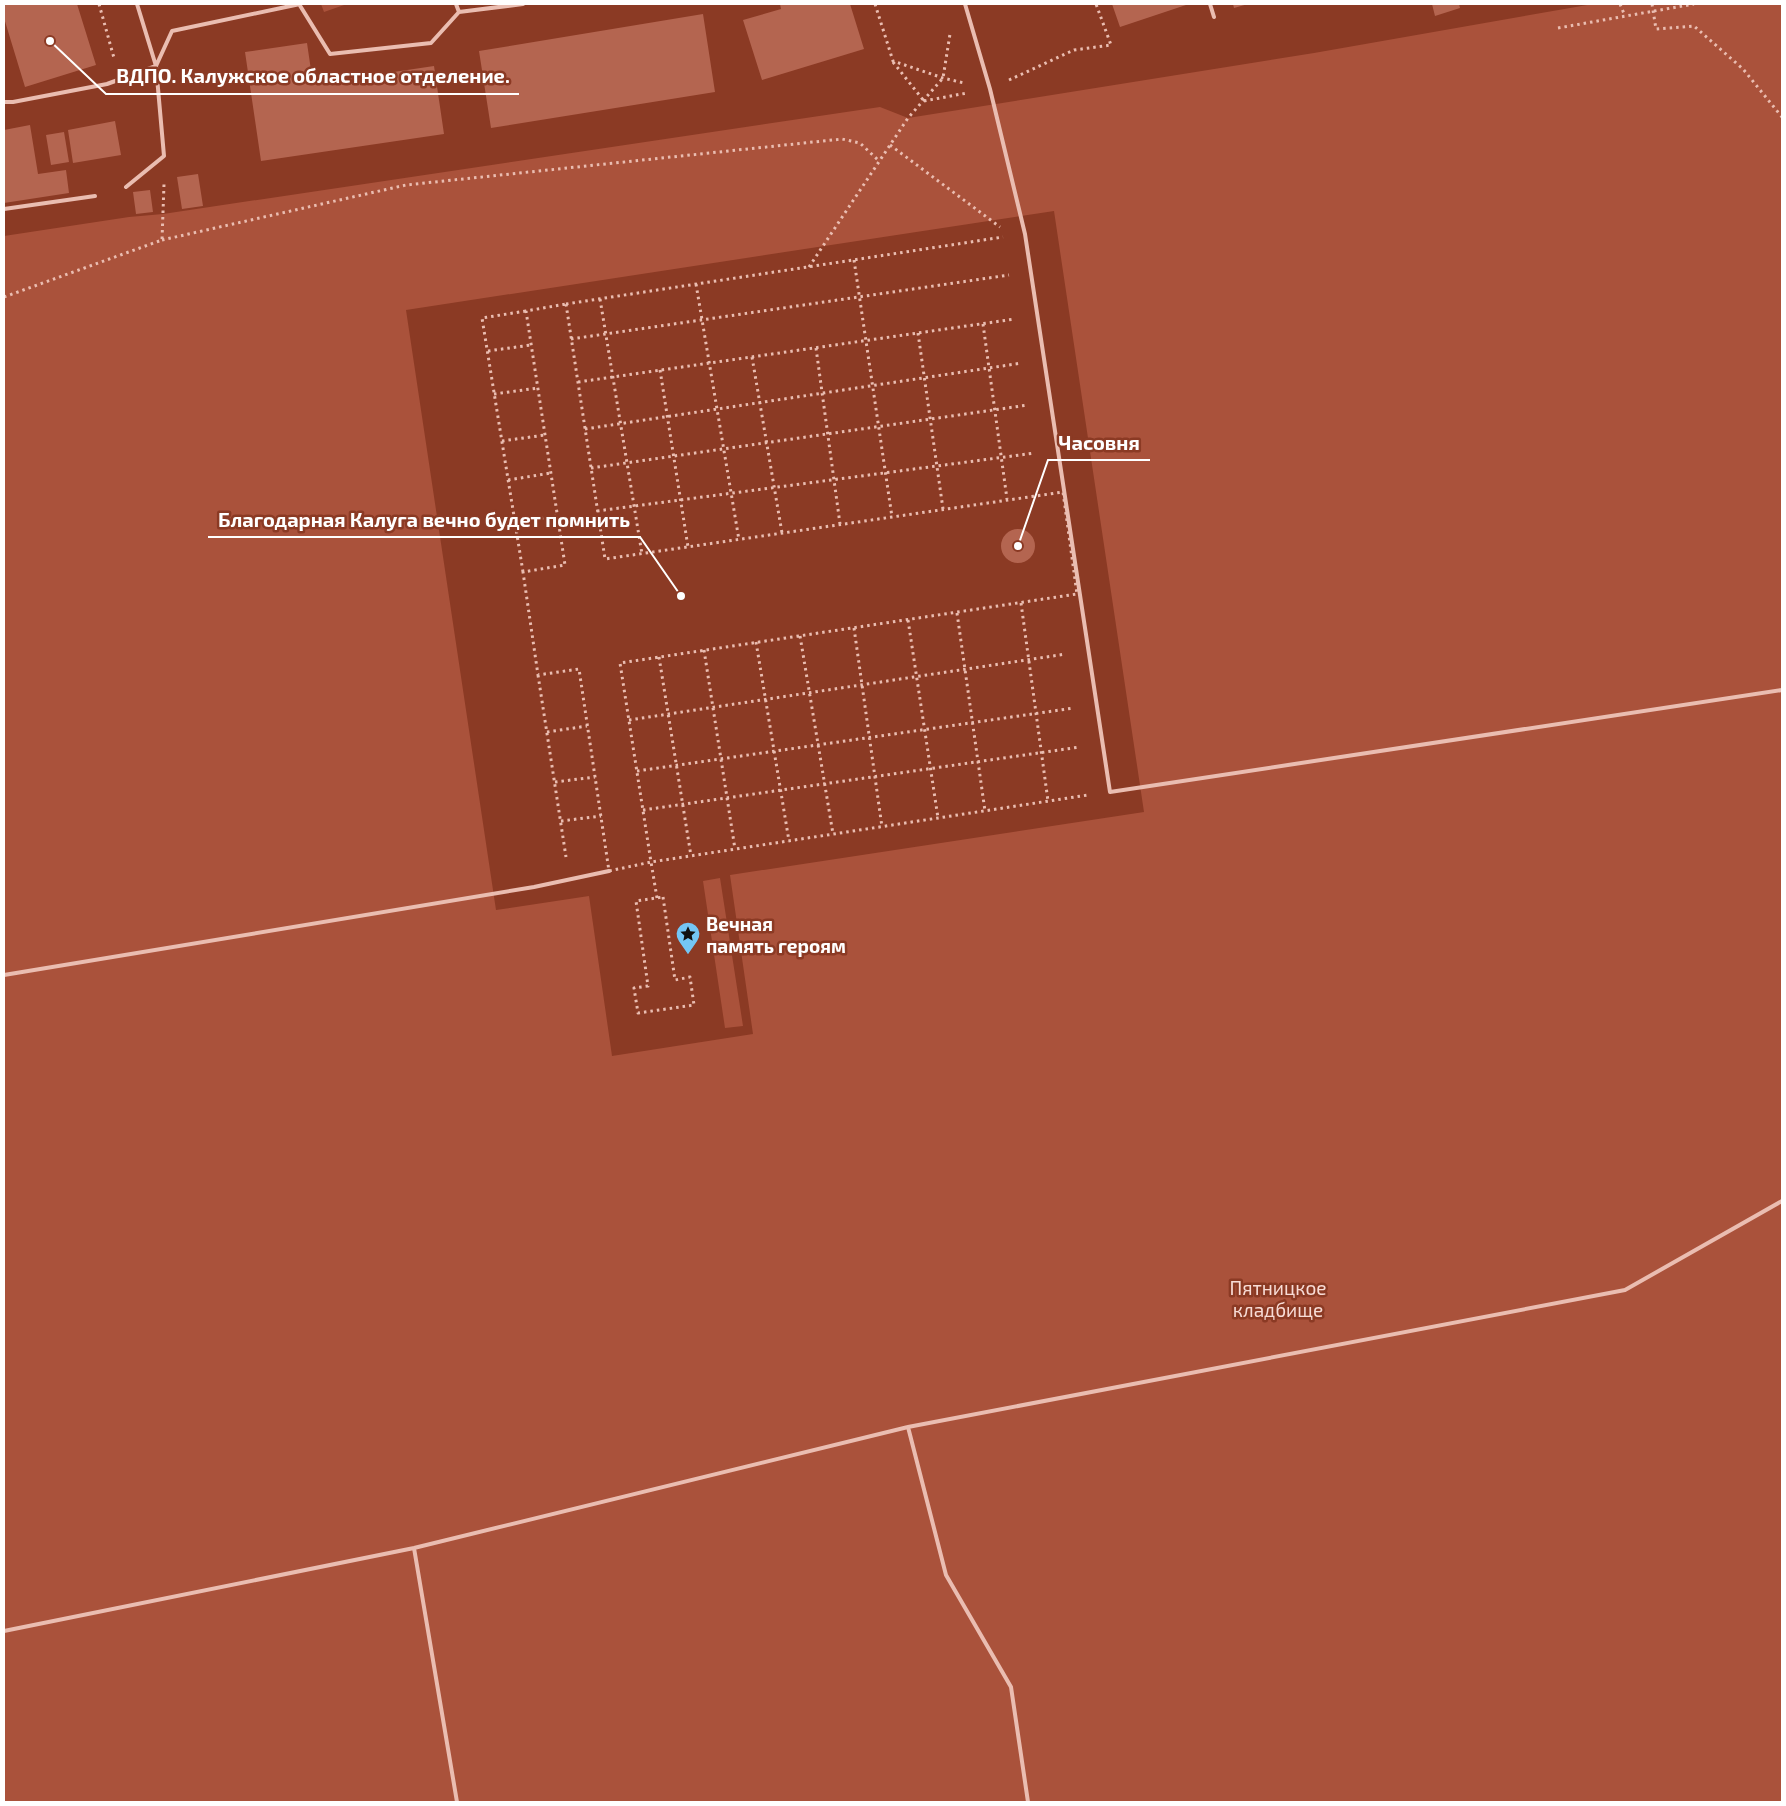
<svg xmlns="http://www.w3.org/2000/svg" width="1786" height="1806" font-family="'Exo 2',sans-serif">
  <rect width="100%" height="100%" fill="#8b3a24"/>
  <!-- green -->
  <path fill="#aa523b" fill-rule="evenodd" d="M321 4H347L324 12Z
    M1593 4H1782V1802H4V236L129 217 163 214 880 107 908 118 1314 53ZM1054 211 1144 812 730 875 753 1034 612 1056 589 896 496 910 406 310Z
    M720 878 743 1026 725 1028 703 881Z"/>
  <!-- building -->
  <path fill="#b46550" d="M4 4H77L96 65 25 87 4 18Z
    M780 4H850L864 49 762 80 743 20 781 9Z
    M1112 4H1189L1120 27Z
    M1233 4H1248L1234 8Z
    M1432 4H1459L1460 8 1435 16Z
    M703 14 715 92 491 128 479 51Z
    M307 43 313 84 434 66 444 134 261 161 245 52Z
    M115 121 121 155 73 163 68 130Z
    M30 125 38 174 66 170 69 193 4 203V130Z
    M64 132 69 162 51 165 46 135Z
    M198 174 203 206 182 209 177 177Z
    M150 190 153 212 136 214 133 192Z
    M1001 546a17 17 0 1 1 34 0a17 17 0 1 1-34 0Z"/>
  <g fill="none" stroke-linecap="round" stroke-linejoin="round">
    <!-- path -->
    <path stroke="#eabdb1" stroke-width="3" stroke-dasharray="2.5 4" stroke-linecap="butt" d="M99 4 114 58
      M875 4 893 61 943 78 964 83
      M1620 4 1625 16
      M1652 4 1656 29 1694 26 1743 69 1782 117
      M1558 28 1694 4
      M893 62 924 101
      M1009 80 1074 50 1111 45 1096 4
      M924 101 967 93
      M890 145 1000 227
      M162 240 406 185 842 139 860 143 879 161
      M854 260 892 517
      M809 267 908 118 943 78 950 34
      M696 284 739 540
      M4 297 162 240 164 184
      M600 299 642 554
      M566 304 605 559 1063 492 1077 594 620 663 651 862 609 871 579 669 538 675 523 572 565 565 526 311Z
      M566 304 1003 237
      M983 324 1007 499
      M918 333 943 509
      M571 339 1009 275
      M816 348 840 524
      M488 351 531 345
      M752 357 782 533
      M660 370 688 547
      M578 382 1015 319
      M494 394 538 388
      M585 429 1022 363
      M502 441 545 435
      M591 468 1028 405
      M508 480 551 473
      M597 511 1035 453
      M515 522 557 516
      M523 572 482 318 526 311
      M1021 603 1048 801
      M957 613 985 811
      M908 620 938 818
      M854 628 882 827
      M800 636 833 834
      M756 642 789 841
      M704 650 735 849
      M659 657 691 856
      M538 675 566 857
      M629 720 1066 654
      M547 732 587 726
      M637 771 1074 708
      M555 782 595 777
      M643 810 1080 747
      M561 821 601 816
      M663 897 675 980 690 977 694 1005 638 1013 634 988 648 986 636 901Z
      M657 898 651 862 1088 795"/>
    <!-- lane -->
    <path stroke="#eabdb1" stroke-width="4" d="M299 4 330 54 431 43 459 12 523 4
      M456 4 459 12
      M965 4 990 89 1025 234 1110 792 1782 690
      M1210 4 1214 17
      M4 102H13L107 84 156 66 172 31 300 4
      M126 187 164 156 156 66 137 4
      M4 209 95 196
      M4 975 534 887 609 871
      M908 1427 946 1575 1011 1687 1028 1802
      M414 1548 457 1802
      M4 1631 414 1548 908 1427 1625 1290 1782 1201"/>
  </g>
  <!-- icons -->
  <defs>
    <symbol id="sight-pin" viewBox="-11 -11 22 30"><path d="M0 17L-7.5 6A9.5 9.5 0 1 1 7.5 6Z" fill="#74c6f5" stroke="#8b3a24"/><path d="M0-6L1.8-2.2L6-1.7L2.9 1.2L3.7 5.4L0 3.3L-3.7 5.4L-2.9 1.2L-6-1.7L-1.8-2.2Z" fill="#111"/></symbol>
  </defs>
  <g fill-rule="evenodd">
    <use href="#sight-pin" x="674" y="920" width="28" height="38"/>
  </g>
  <g text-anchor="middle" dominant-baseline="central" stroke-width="5" stroke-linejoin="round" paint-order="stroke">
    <!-- poi labels -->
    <g font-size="19" font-weight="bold" fill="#fff" stroke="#8b3a24" text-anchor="start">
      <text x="706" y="923">Вечная<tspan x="706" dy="22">память героям</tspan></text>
    </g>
    <!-- park labels -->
    <g font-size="19" fill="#f8dcd6" stroke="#8b3a24">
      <text x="1278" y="1287">Пятницкое<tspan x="1278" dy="22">кладбище</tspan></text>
    </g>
  </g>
  <!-- callouts -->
  <path fill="none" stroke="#fff" stroke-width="2" d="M50 41L106 94H519M1018 546L1048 460H1150M681 596L640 537H208"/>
  <g fill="#fff" stroke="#8b3a24" stroke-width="2">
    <circle cx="50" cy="41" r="5"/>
    <circle cx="1018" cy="546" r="5"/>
    <circle cx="681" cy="596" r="5"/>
  </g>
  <g font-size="20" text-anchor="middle" font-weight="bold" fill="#fff" stroke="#8b3a24" stroke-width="5" stroke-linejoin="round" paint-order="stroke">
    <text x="313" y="83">ВДПО. Калужское областное отделение.</text>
    <text x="1099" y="450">Часовня</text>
    <text x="424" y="527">Благодарная Калуга вечно будет помнить</text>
  </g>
  <!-- border -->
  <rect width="1786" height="1806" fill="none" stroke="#ffffff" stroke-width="10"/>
</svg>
